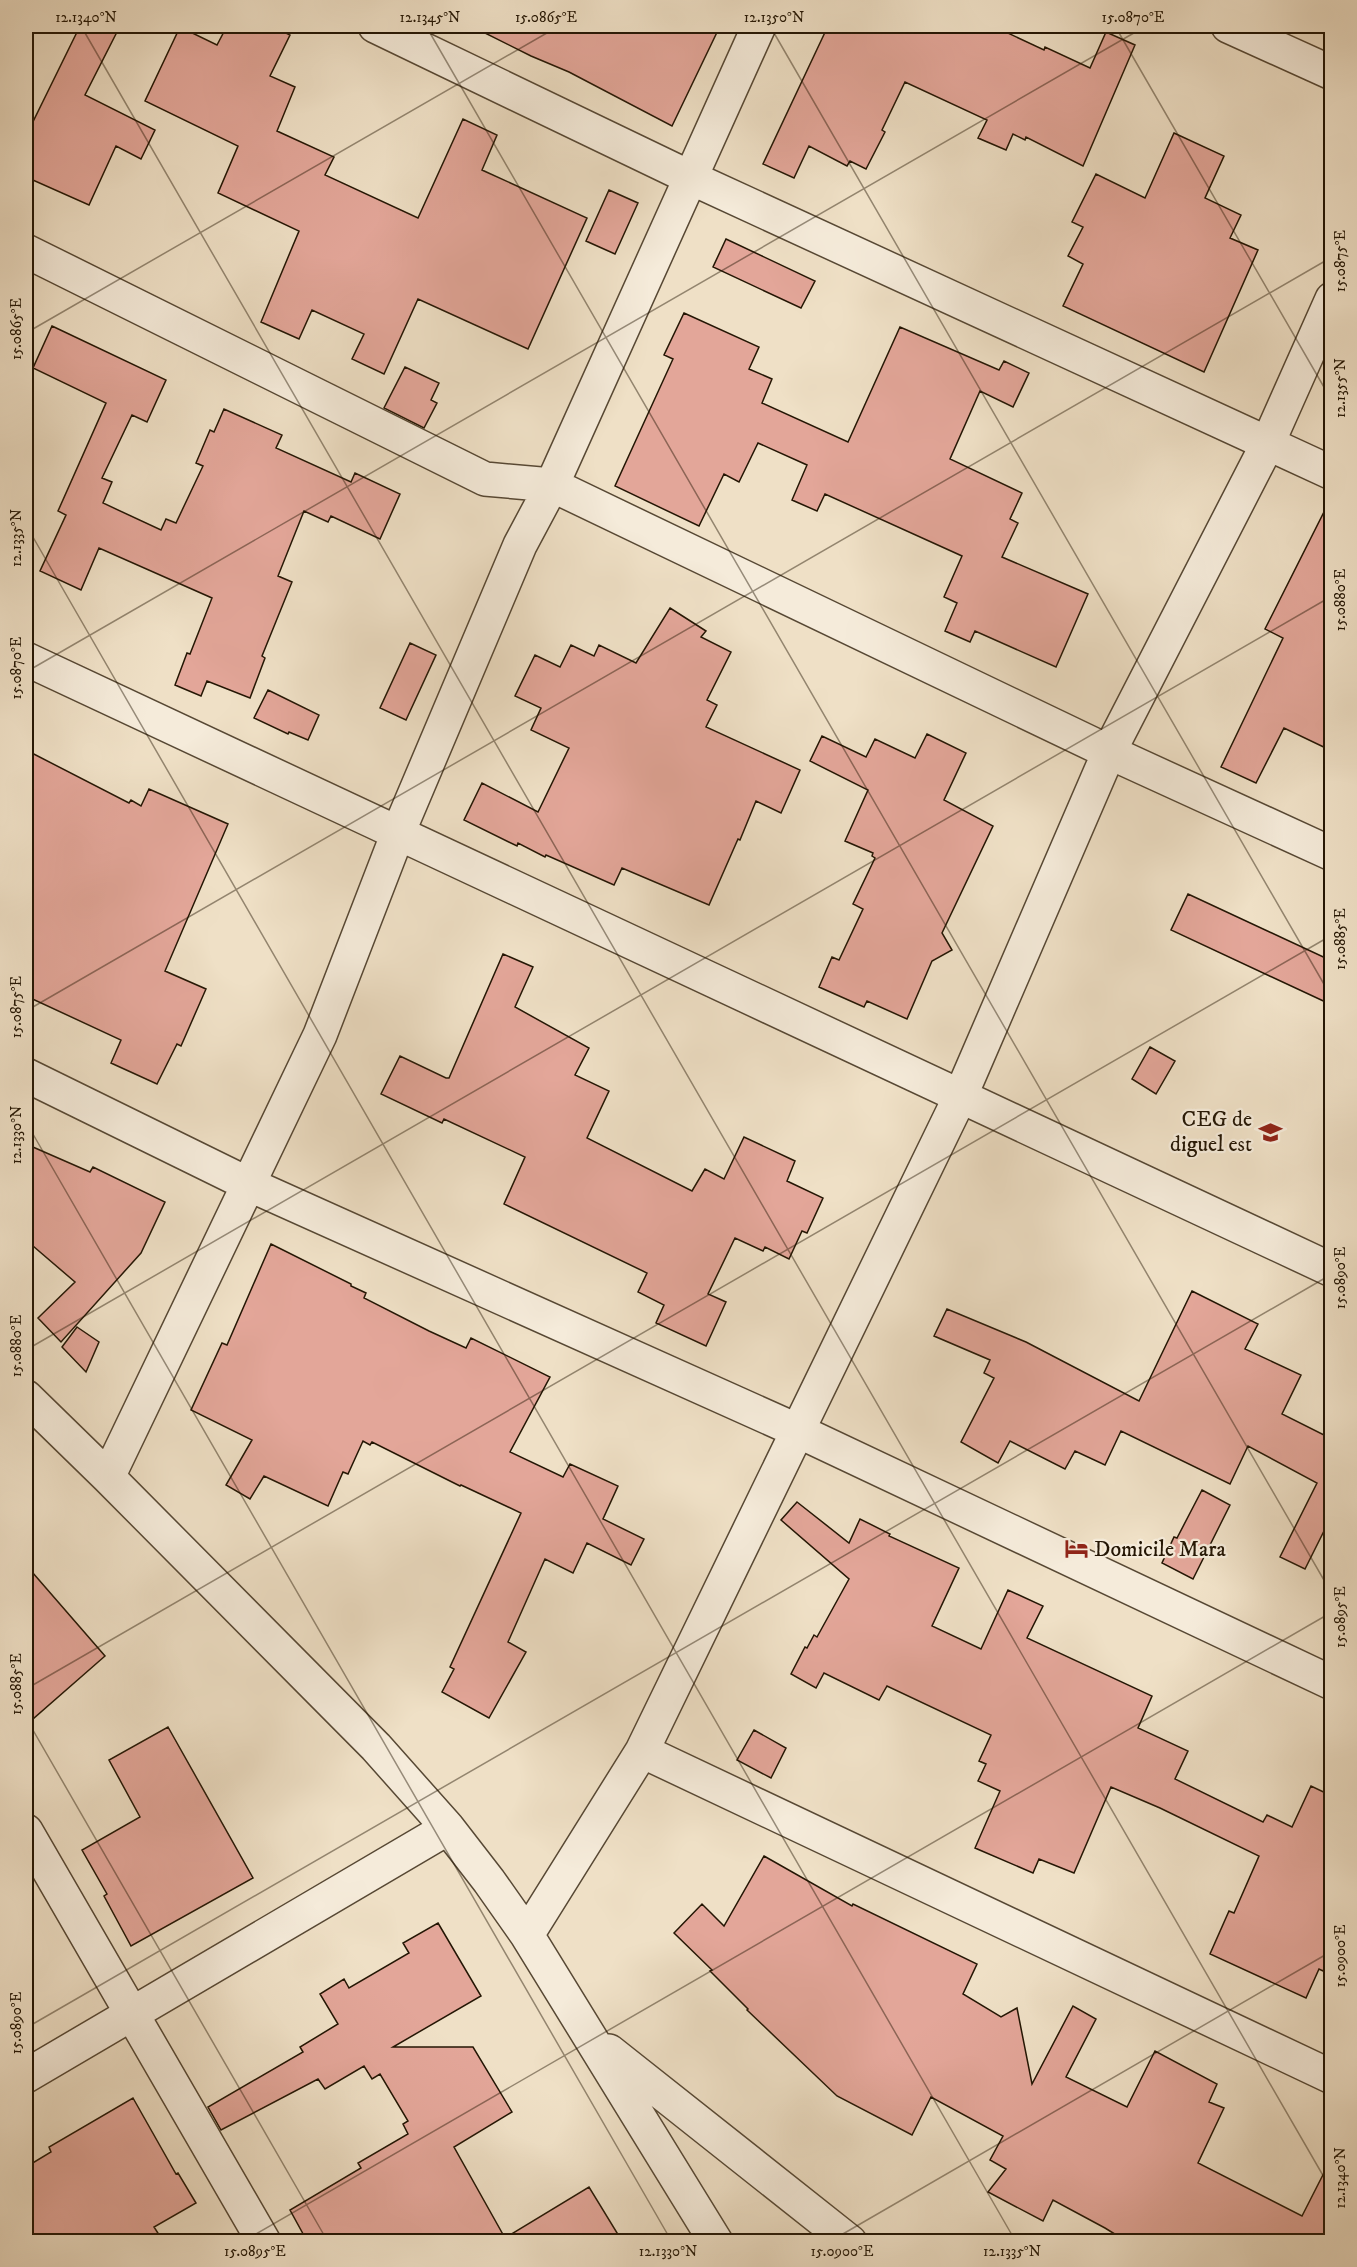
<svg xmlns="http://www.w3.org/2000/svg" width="1357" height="2267" font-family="'IM FELL DW Pica',serif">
  <rect width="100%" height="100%" fill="#efe0c6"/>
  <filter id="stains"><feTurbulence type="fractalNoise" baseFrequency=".00333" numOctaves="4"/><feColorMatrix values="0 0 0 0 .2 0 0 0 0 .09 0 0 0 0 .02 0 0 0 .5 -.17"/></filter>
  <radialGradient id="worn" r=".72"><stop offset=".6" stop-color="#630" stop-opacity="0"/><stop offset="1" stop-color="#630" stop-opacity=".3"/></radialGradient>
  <!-- building -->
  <path fill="#e3a699" stroke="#241604" stroke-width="1.5" d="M80 26H120L85 95 155 130 141 159 116 146 89 205 26 177V136Z
    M227 26H272L290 35 270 76 295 87 277 131 334 157 325 175 418 218 463 119 497 135 482 170 587 218 528 349 418 299 384 374 352 359 364 334 312 310 299 339 261 322 299 231 218 193 238 146 145 101 180 27 217 45Z
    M471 26H720L672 126 569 72 531 56Z
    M828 26H993L1044 50 1045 47 1090 68 1106 32 1135 45 1083 166 1026 137 1025 140 1013 134 1006 150 978 138 987 120 905 82 882 130 885 132 866 169 850 161 847 166 809 146 794 178 763 164Z
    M1174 133 1224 156 1205 198 1241 215 1230 238 1258 250 1204 372 1063 306 1083 264 1068 256 1083 227 1072 222 1096 174 1145 198Z
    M609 190 638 203 615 254 586 241Z
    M726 239 815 281 801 308 713 267Z
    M684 313 759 347 749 369 772 379 762 403 848 442 900 327 999 370 1004 361 1029 373 1013 407 980 391 950 459 1022 493 1010 519 1018 523 1002 557 1088 594 1056 667 975 631 970 642 945 631 957 603 944 597 962 556 825 494 817 511 792 500 807 465 758 443 739 482 724 474 699 526 615 486 673 359 664 355Z
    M52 326 166 380 147 422 132 415 102 478 112 482 103 503 161 530 166 519 176 523 203 466 196 463 210 430 214 432 224 409 282 435 276 448 351 482 355 473 400 494 380 539 331 516 328 522 304 511 278 576 292 582 262 656 265 658 250 698 207 681 201 696 175 685 187 653 190 654 212 598 99 548 81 590 40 571 66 515 58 511 106 403 33 368Z
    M405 367 439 383 431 400 437 403 424 428 384 408Z
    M1332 496V751L1284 728 1256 783 1221 767 1283 638 1265 629Z
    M670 608 706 631 701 637 731 652 707 700 717 705 706 727 800 770 781 813 756 801 740 840 738 839 709 905 622 868 614 885 546 855 545 857 518 843 517 846 464 820 482 783 538 812 569 748 531 730 541 708 515 696 535 655 560 667 571 645 594 656 599 645 636 663Z
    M410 643 436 655 406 720 380 708Z
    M268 690 319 715 308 740 289 732 288 734 254 718Z
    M927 734 966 753 944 800 993 826 942 933 952 950 932 961 907 1019 867 1001 864 1007 819 987 832 957 839 960 863 909 853 904 875 858 872 856 873 853 845 841 868 790 810 761 822 736 866 757 875 739 915 758Z
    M26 750 129 803 131 800 141 806 149 789 228 824 165 971 206 989 181 1046 177 1044 157 1084 111 1063 121 1040 26 996Z
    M1188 894 1332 961V1005L1171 930Z
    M503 954 533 967 515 1007 589 1048 575 1075 609 1091 587 1138 692 1191 705 1169 724 1179 744 1137 795 1161 787 1181 823 1198 807 1233 802 1231 789 1259 765 1247 763 1251 735 1238 708 1294 726 1302 706 1346 656 1323 664 1305 638 1292 647 1273 504 1204 525 1157 444 1119 442 1123 381 1094 400 1056 446 1078H449Z
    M1150 1047 1175 1061 1156 1094 1132 1079Z
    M26 1144 90 1172 93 1167 165 1202 141 1253 61 1342 38 1318 75 1282 26 1240Z
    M271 1244 351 1284V1286L366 1293 364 1298 429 1331 466 1348 471 1338 550 1377 510 1452 563 1477 570 1464 618 1486 603 1519 644 1539 631 1565 587 1543 573 1573 545 1559 508 1642 526 1652 489 1718 442 1692 454 1669 450 1667 521 1513 461 1485 460 1486 372 1442 370 1445 363 1441 348 1474 343 1472 328 1506 264 1476 250 1499 226 1485 252 1440 191 1410 222 1343 227 1345Z
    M1192 1291 1258 1324 1245 1349 1301 1375 1282 1414 1332 1439V1515L1305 1569 1280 1557 1317 1483 1248 1446 1230 1484 1121 1431 1105 1465 1075 1451 1065 1469 1010 1441 998 1463 961 1442 994 1378 984 1373 990 1360 934 1336 947 1309 1026 1342 1139 1401Z
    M77 1327 99 1342 86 1372 62 1347Z
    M1202 1490 1230 1505 1193 1579 1162 1563 1174 1537 1177 1538Z
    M797 1502 849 1543 860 1519 890 1534 889 1536 959 1568 932 1626 981 1649 1008 1590 1043 1606 1027 1638 1152 1696 1138 1728 1188 1751 1175 1779 1263 1822 1267 1815 1292 1827 1311 1786 1332 1796V1950L1323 1971 1319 1969 1306 1998 1210 1954 1229 1911 1234 1913 1259 1856 1160 1808 1111 1787 1074 1873 1039 1859 1033 1873 975 1848 1000 1791 978 1781 986 1764 979 1761 991 1735 887 1686 879 1700 824 1673 816 1688 791 1674 805 1647 807 1648 814 1635 817 1637 849 1579 781 1520Z
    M26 1565 105 1656 26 1725Z
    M168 1727 253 1878 131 1946 104 1896 107 1894 82 1850 140 1817 109 1760Z
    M754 1730 786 1748 771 1778 737 1760Z
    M764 1856 852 1906 853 1904 977 1964 963 1994 1001 2017 1017 2008 1032 2084 1073 2006 1096 2019 1066 2077 1127 2107 1155 2051 1217 2084 1209 2102 1224 2108 1198 2163 1302 2216 1332 2157V2241H1126L1105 2228 1053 2200 1043 2221 988 2192 1006 2169 990 2160 1003 2136 931 2097 912 2135 837 2096 747 2010 748 2009 710 1971 712 1970 674 1933 702 1904 724 1926Z
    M438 1923 481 1996 393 2047H473L512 2112 454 2147 505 2238 589 2187 622 2241H307L290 2210 361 2168 358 2163 408 2134 403 2124 408 2121 380 2074 372 2079 364 2066 325 2089 318 2079 221 2130 208 2107 303 2052 300 2047 338 2024 320 1994 344 1979 349 1988 409 1953 403 1943Z
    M133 2098 176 2174 178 2173 196 2203 154 2227 163 2241H26V2167L51 2152 49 2147Z"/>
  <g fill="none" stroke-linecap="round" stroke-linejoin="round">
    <defs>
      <path id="street" d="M375 26 689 177 1332 473
        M1228 26 1332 73
        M26 251 485 479 552 485 1109 752 1332 854
        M26 659 1332 1270
        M26 1075 248 1184 796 1430 1332 1683
        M26 1397 108 1477 376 1747 448 1828 489 1881 527 1935 716 2242
        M108 1477 320 1035 398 833 520 545 552 485 759 26
        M642 1751 1332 2077
        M26 1831 264 2242
        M527 1935 642 1751 960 1097 1109 752 1267 445 1332 299
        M609 2051 850 2242
        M26 2076 448 1828"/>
    </defs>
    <!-- street casing -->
    <use href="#street" stroke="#574834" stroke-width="36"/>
    <!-- street -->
    <use href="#street" stroke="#f5ebda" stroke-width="33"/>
  </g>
  <!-- ticks -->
  <path fill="none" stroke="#241604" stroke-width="1.5" stroke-opacity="0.45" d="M81 26 1332 2191M426 26 1332 1594M770 26 1332 998M1115 26 1332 401M26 333 559 26M26 525 1016 2242M26 672 1146 26M26 1011 1332 257M26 1122 672 2242M26 1350 1332 596M26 1689 1332 935M26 1718 328 2242M26 2028 1332 1274M242 2242 1332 1612M829 2242 1332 1951"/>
  <!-- icons -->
  <defs>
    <symbol id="school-bare" viewBox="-9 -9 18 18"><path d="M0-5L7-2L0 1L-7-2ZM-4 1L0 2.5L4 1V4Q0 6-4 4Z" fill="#8f2418" stroke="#f5ebda" stroke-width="2.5" paint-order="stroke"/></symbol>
    <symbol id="hotel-bare" viewBox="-9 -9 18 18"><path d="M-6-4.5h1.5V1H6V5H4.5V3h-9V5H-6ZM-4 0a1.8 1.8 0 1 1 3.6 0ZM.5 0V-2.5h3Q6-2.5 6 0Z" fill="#8f2418" stroke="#f5ebda" stroke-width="2.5" paint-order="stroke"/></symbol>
  </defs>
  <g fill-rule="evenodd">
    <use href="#school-bare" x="1254" y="1116" width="33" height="33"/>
    <use href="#hotel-bare" x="1060" y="1532" width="33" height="33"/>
  </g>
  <g text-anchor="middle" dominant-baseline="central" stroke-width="4.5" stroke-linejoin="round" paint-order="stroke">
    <!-- poi labels -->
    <g font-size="22" fill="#241604" stroke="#f5ebda" text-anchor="end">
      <text x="1252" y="1119">CEG de<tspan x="1252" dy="25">diguel est</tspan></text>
      <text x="1094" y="1549" text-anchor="start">Domicile Mara</text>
    </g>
  </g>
  <!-- margin -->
  <rect width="1357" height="2267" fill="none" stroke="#efe0c6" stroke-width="66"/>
  <rect x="33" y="33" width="1291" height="2201" fill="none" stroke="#241604" stroke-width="2"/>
  <g font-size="15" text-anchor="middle" fill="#241604">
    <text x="86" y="22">12.1340°N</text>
    <text x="430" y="22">12.1345°N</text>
    <text x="546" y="22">15.0865°E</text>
    <text x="774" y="22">12.1350°N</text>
    <text x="1133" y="22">15.0870°E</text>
    <text transform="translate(1340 261) rotate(-90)" y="5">15.0875°E</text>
    <text transform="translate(16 329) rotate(-90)" y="5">15.0865°E</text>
    <text transform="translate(1340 388) rotate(-90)" y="5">12.1355°N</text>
    <text transform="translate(16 538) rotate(-90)" y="5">12.1335°N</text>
    <text transform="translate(1340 600) rotate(-90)" y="5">15.0880°E</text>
    <text transform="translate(16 668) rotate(-90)" y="5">15.0870°E</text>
    <text transform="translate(1340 939) rotate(-90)" y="5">15.0885°E</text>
    <text transform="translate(16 1007) rotate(-90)" y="5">15.0875°E</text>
    <text transform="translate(16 1135) rotate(-90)" y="5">12.1330°N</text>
    <text transform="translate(1340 1278) rotate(-90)" y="5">15.0890°E</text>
    <text transform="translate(16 1346) rotate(-90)" y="5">15.0880°E</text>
    <text transform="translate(1340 1617) rotate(-90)" y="5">15.0895°E</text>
    <text transform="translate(16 1684) rotate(-90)" y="5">15.0885°E</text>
    <text transform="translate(1340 1956) rotate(-90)" y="5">15.0900°E</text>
    <text transform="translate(16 2023) rotate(-90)" y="5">15.0890°E</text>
    <text transform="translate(1340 2178) rotate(-90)" y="5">12.1340°N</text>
    <text x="255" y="2256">15.0895°E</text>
    <text x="668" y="2256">12.1330°N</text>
    <text x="842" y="2256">15.0900°E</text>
    <text x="1012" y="2256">12.1335°N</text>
  </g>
  <rect width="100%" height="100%" filter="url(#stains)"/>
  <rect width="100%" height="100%" fill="url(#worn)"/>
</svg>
